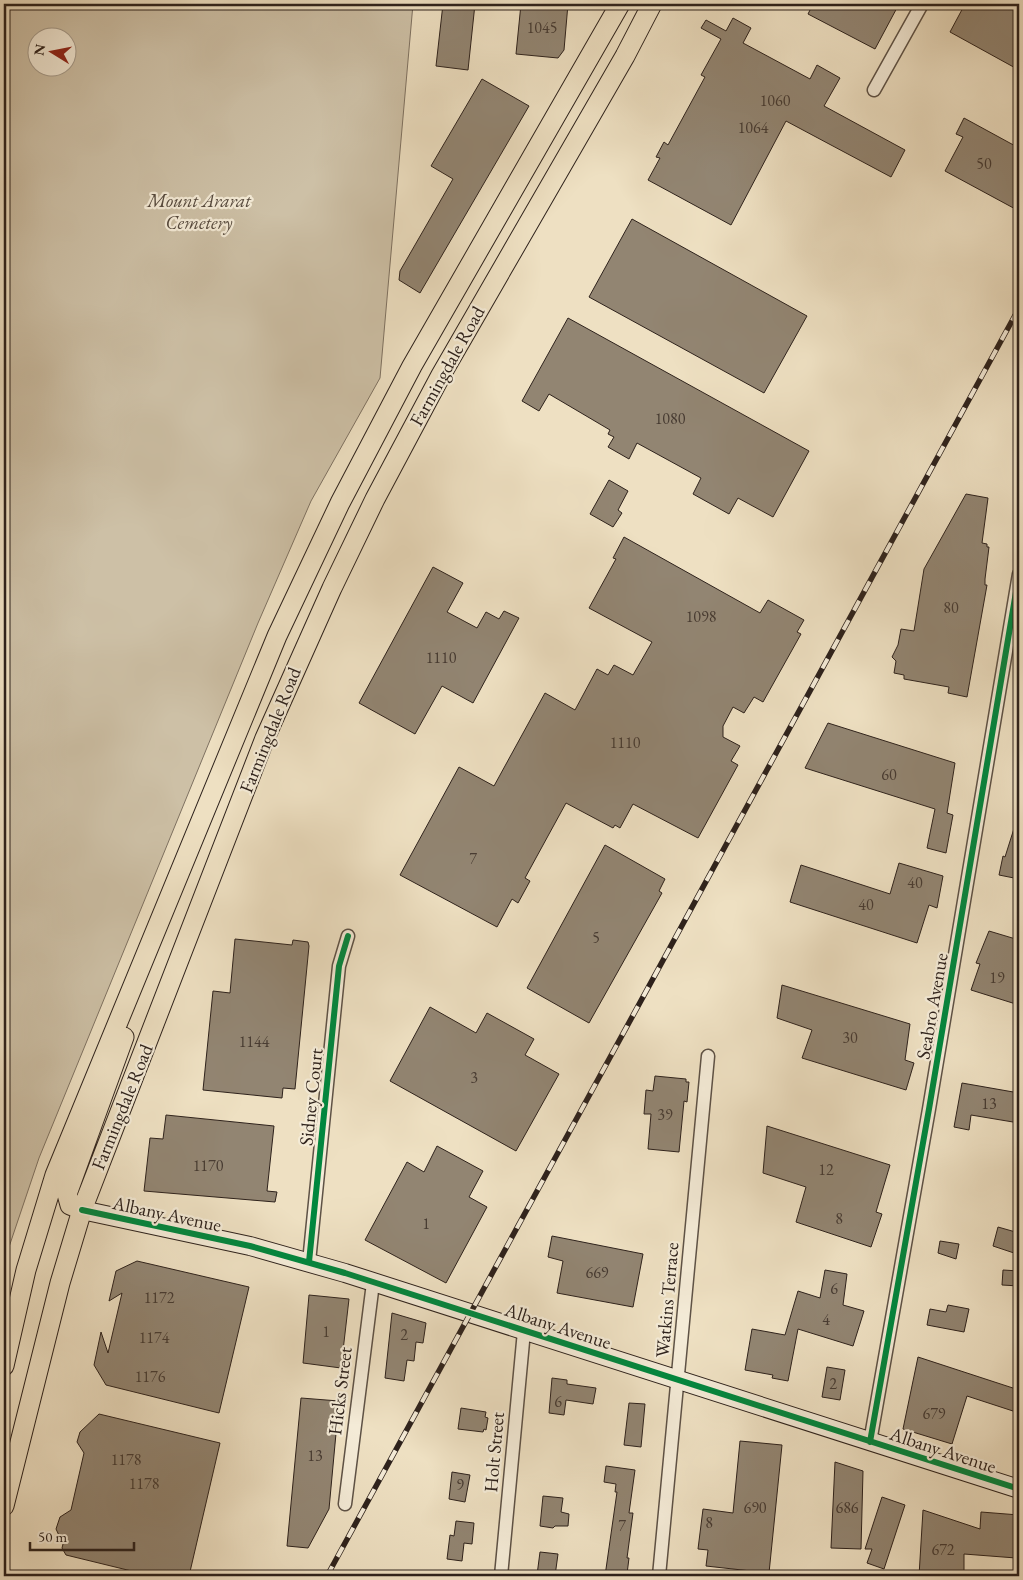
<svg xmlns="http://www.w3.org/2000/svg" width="1023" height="1580" font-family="'EB Garamond',serif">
  <rect width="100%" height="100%" fill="#eee0c2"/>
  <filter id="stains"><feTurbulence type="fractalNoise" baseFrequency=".004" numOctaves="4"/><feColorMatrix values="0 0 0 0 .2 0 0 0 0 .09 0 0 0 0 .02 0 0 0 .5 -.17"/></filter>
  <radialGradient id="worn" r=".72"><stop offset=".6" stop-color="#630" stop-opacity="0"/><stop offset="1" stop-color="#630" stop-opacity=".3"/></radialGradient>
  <!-- green -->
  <path fill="#cdc0a6" stroke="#7e7161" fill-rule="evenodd" d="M4 4H413L380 378 311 501 258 623 39 1158 9 1247 4 1272ZM38 38H68V68H38Z"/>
  <!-- building -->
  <path fill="#928572" stroke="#2e221c" d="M443 4H475L468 70 436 66Z
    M521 4H568L564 50 558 58 516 54Z
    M813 4H899L875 49 808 14Z
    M965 4H1019V70L950 32Z
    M733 18 751 28 743 43 810 79 817 65 840 78 824 106 905 150 891 177 786 121 731 225 648 180 660 158 656 157 664 142 668 145 705 77 701 75 721 39 701 28 706 20 726 31Z
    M482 79 529 106 420 293 399 280 400 271 453 179 431 166Z
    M964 118 1019 148V211L945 171 963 137 956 134Z
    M632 219 807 316 764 393 589 297Z
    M568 318 809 451 773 517 738 498 729 514 693 494 701 478 637 443 629 459 608 447 614 437 608 434 610 430 549 394 539 411 522 401Z
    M609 480 628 491 618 510 622 513 613 527 590 514Z
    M966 494 988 498 982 543 987 544V547H989L985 579V585H987L967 697 948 693 949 687 904 679V675L894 673 896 661 892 657 898 645 901 629 914 631 924 569Z
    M624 537 760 613 768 600 804 620 797 632 801 634 763 702 754 697 744 713 733 707 723 726V737L740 746 731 761 738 765 698 838 633 804 620 828 615 825 613 828 566 803 525 878 530 881 518 903 512 899 497 927 400 875 459 767 494 786 545 693 575 710 597 669 608 675 614 665 633 675 652 642 589 608 616 559 613 558Z
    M433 567 463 583 447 612 477 628 486 612 499 619 504 611 519 618 473 703 442 686 415 734 359 703Z
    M828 723 955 763 947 813 953 815 946 853 927 848 935 809 805 768Z
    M1017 819 1019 820V879L999 875 1003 856 1005 857Z
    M605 845 665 879 659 891 662 893 589 1023 527 988Z
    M899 863 943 876 937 908 929 905 917 943 790 902 801 865 890 894Z
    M989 931 1019 940V1005L971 990 980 964 976 963Z
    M235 939 292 945 293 940 308 942 309 946 295 1089 283 1088 282 1098 203 1090 213 991 230 993Z
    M782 985 910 1024 905 1060 914 1063 906 1090 802 1058 812 1030 777 1018Z
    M430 1007 476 1033 487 1013 534 1039 525 1055 559 1074 516 1151 390 1081Z
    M655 1076 686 1079V1082H689L687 1102 684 1101 679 1152 648 1149 651 1114H644L646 1090 653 1091Z
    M962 1083 1019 1093V1123L971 1115 969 1130 954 1127Z
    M166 1115 274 1126 267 1191 277 1192 275 1202 144 1191 150 1138 163 1139Z
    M767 1126 890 1165 876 1212 882 1214 871 1247 796 1222 806 1187 763 1173Z
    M437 1146 483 1171 469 1197 487 1207 446 1283 365 1240 407 1162 424 1172Z
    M998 1227 1019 1233 1017 1254 993 1246Z
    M552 1236 643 1254 633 1307 557 1293 563 1261 548 1257Z
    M940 1241 959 1244 956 1259 938 1253Z
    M137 1261 249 1287 219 1413 106 1385 94 1365 101 1332 108 1353 122 1293 109 1301 116 1271Z
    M825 1270 847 1274 843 1305 864 1311 853 1346 798 1329 788 1381 772 1378 773 1375 745 1370 752 1329 785 1335 798 1291 820 1298Z
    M1003 1270 1019 1271V1286L1002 1285Z
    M309 1295 349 1299 341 1368 303 1363Z
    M948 1305 969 1309 964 1332 927 1325 930 1309 946 1312Z
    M392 1313 426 1323 423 1343 416 1342 414 1361 407 1360 404 1381 385 1378Z
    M918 1357 1019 1390 1016 1412 967 1396 952 1444 903 1429Z
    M827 1367 845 1370 840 1400 822 1397Z
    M552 1378 567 1380V1384L596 1388 593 1404 566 1400 564 1415 549 1413Z
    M301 1398 339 1401 329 1509 308 1548 287 1546Z
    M629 1403 645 1404 641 1447 624 1445Z
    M461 1408 486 1412 485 1417 488 1418 486 1430 484 1429 483 1432 458 1429Z
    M99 1414 220 1443 189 1576H152L66 1555 62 1548 63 1544 56 1529 60 1517 71 1510 84 1453 77 1442 80 1432Z
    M740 1441 782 1445 769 1573 706 1566 708 1550 698 1549 703 1509 733 1513Z
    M835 1462 863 1471 861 1549 831 1548Z
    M606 1466 635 1470 629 1513H633L627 1558H629L627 1574 622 1573 621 1576H605L617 1492H615L616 1484 604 1482Z
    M452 1472 470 1475 465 1502 449 1499Z
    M543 1496 563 1498 561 1512 569 1514 568 1526H555L553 1528 540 1526Z
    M882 1497 905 1505 884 1569 867 1563 872 1549H865Z
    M923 1510 980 1529 981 1512 1019 1515 1016 1558 964 1554V1576H919Z
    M456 1521 474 1523 472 1544 464 1543 462 1561 447 1559 450 1535 454 1536Z
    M540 1552 558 1554 555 1576 537 1575Z"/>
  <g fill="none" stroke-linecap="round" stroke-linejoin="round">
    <defs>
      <path id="street" d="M874 90 922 4
        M309 1262 339 966 348 936
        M870 1442 929 1109 1019 574
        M345 1504 373 1283
        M501 1576 524 1331
        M659 1576 708 1056"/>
      <path id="secondary" d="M82 1210 250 1246 345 1273 1019 1489"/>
      <path id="primary" d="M82 1210 70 1205 67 1194 124 1037
        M4 1366 26 1270 55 1175 277 636 340 503 412 366 620 4
        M4 1506 60 1283 82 1210 265 738 332 588 375 499 441 375 625 56 652 4"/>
    </defs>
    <!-- street casing -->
    <use href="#street" stroke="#5e5246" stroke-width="15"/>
    <!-- secondary casing -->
    <use href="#secondary" stroke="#2e221c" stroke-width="20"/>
    <!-- primary casing -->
    <use href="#primary" stroke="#2e221c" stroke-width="21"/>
    <!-- street -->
    <use href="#street" stroke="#f4ebd7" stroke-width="12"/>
    <!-- secondary -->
    <use href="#secondary" stroke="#f4ebd7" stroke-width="18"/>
    <!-- primary -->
    <use href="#primary" stroke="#eee0c2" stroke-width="19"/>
    <defs>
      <path id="rail" d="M327 1576 1019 308"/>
    </defs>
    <!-- rail casing -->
    <use href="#rail" stroke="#2e221c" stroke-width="5.5"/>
    <!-- rail -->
    <use href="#rail" stroke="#f4ebd7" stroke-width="4" stroke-dasharray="11" stroke-linecap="butt"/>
    <defs>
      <path id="cycleway" d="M82 1210 250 1246 345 1273 1019 1489
        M309 1262 339 966 348 936
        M870 1442 929 1109 1019 574"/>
    </defs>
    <!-- cycleway casing -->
    <use href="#cycleway" stroke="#f4ebd7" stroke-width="9"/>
    <!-- cycleway -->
    <use href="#cycleway" stroke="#00873e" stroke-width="6"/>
  </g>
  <g text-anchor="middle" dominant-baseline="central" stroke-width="4.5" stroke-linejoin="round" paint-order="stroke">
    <!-- number labels -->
    <g font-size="16" fill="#473b32">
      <text x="542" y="27">1045</text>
      <text x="775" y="100">1060</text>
      <text x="753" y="127">1064</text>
      <text x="984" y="163">50</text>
      <text x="670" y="418">1080</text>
      <text x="951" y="607">80</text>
      <text x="701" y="616">1098</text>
      <text x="441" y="657">1110</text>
      <text x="625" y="742">1110</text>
      <text x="889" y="774">60</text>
      <text x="473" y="858">7</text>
      <text x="915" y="882">40</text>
      <text x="866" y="904">40</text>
      <text x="596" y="937">5</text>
      <text x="997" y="977">19</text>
      <text x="850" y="1037">30</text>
      <text x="254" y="1041">1144</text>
      <text x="474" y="1077">3</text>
      <text x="989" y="1103">13</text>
      <text x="665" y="1114">39</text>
      <text x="208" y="1165">1170</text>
      <text x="826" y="1169">12</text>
      <text x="839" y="1218">8</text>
      <text x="426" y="1223">1</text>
      <text x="597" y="1272">669</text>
      <text x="834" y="1288">6</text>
      <text x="159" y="1297">1172</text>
      <text x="826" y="1319">4</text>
      <text x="326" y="1331">1</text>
      <text x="404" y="1334">2</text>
      <text x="154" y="1337">1174</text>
      <text x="150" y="1376">1176</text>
      <text x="833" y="1383">2</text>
      <text x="558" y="1401">6</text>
      <text x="934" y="1413">679</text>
      <text x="315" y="1455">13</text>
      <text x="126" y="1459">1178</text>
      <text x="144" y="1483">1178</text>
      <text x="460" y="1484">9</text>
      <text x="755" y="1507">690</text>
      <text x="847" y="1507">686</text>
      <text x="709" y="1522">8</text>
      <text x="622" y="1525">7</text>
      <text x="943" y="1549">672</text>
    </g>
    <!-- park labels -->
    <g font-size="19" font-style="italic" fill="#564a3e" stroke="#f4ebd7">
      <text x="199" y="200">Mount Ararat<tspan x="199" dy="22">Cemetery</tspan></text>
    </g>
    <!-- street labels -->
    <g font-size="19" fill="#2e221c" stroke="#f4ebd7">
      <text transform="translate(447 366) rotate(-61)">Farmingdale Road</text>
      <text transform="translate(270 730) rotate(-68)">Farmingdale Road</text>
      <text transform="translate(932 1006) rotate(-80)">Seabro Avenue</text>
      <text transform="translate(311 1097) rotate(-84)">Sidney Court</text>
      <text transform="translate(122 1107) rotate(-68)">Farmingdale Road</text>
      <text transform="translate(167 1214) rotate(12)">Albany Avenue</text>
      <text transform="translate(667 1300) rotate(-85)">Watkins Terrace</text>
      <text transform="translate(558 1326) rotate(18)">Albany Avenue</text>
      <text transform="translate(340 1391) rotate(-83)">Hicks Street</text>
      <text transform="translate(943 1450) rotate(18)">Albany Avenue</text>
      <text transform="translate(494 1452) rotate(-85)">Holt Street</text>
    </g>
  </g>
  <!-- margin -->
  <rect width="1023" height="1580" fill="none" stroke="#eee0c2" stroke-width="20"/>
  <rect x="5" y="5" width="1013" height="1570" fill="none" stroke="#2e221c" stroke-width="2.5"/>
  <rect x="10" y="10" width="1003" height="1560" fill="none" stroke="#2e221c"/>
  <!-- north arrow -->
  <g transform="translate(52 52) rotate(280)"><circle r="24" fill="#f4ebd7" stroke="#a59b8c"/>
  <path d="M0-4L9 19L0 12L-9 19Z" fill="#8f2418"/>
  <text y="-8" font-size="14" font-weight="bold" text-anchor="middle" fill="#2e221c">N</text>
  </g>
  <!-- scale -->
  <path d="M30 1542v8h104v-8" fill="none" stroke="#2e221c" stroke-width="2.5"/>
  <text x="38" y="1542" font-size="15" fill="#2e221c" stroke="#f4ebd7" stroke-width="4" paint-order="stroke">50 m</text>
  <rect width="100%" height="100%" filter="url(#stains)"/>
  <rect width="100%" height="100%" fill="url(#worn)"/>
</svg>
